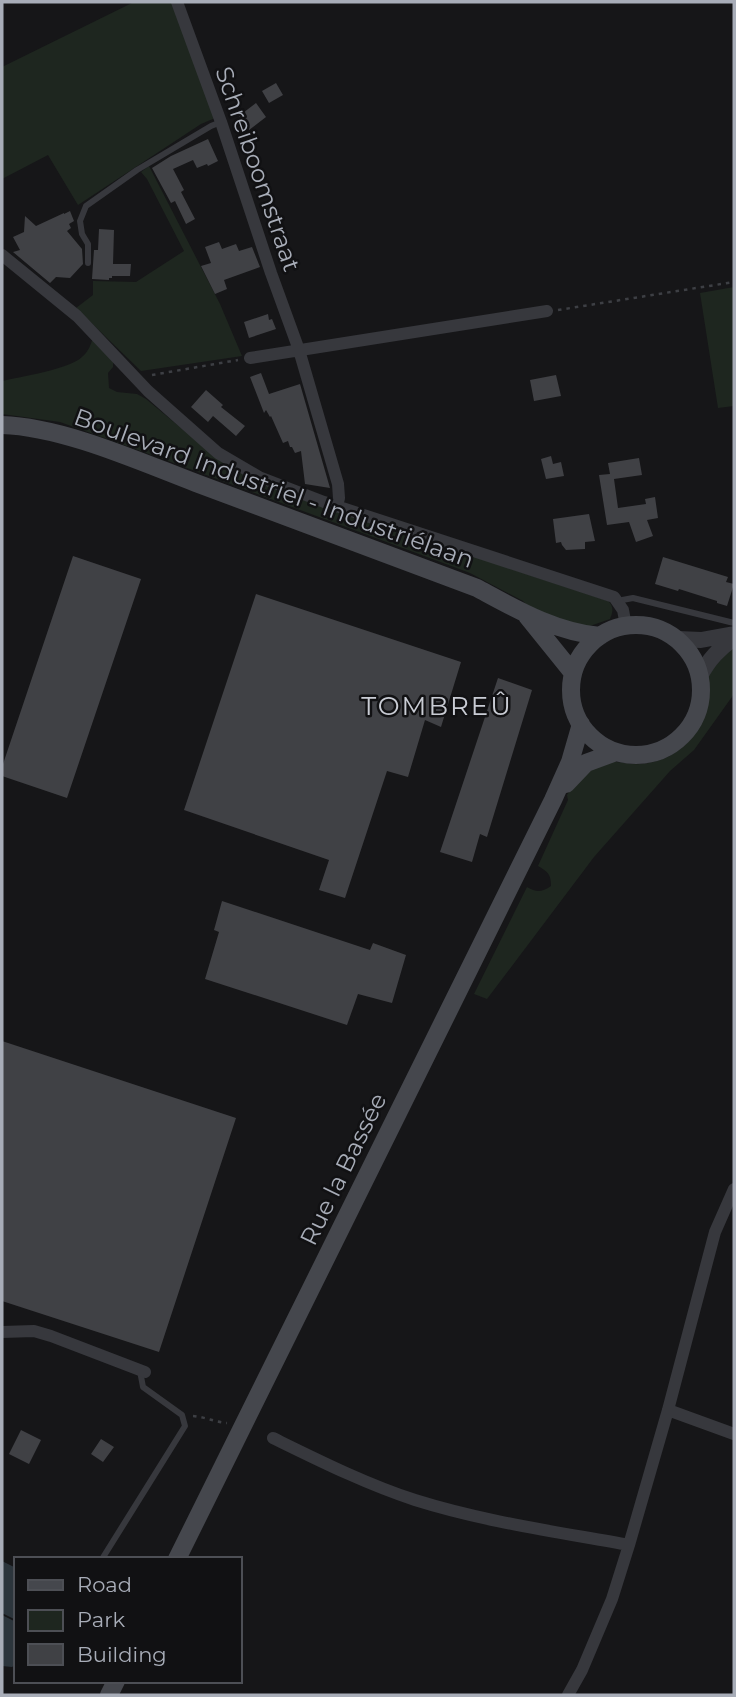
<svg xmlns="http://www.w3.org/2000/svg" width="736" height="1697" font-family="Montserrat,sans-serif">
  <rect width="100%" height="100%" fill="#161618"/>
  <!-- green -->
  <path fill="#1e261f" d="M134 2H172L215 118 201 124 78 205 48 155 2 179V67Z
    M149 166 220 304 242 356 141 371 76 308 93 295V281L136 282 184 251 147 179 141 172Z
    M734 287V406L718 408 700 293Z
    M93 337 113 358V367L108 373 109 388 117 392 137 394 146 399 222 462 255 481 288 495 608 601C614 606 613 612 610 619L590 626 579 627 532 610 523 601 470 573 160 458 60 422 2 414V381C20 377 70 369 82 357 88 352 91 345 93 337Z
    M734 645V694L694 750 670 771 594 857 487 999 474 994 527 887C537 893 542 892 551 886 551 874 548 872 538 866L568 800 567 795C575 783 580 774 592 767 596 765 599 763 602 762 613 760 629 765 641 764 675 762 703 735 708 702 709 693 708 683 708 674Z"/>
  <!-- water -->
  <path fill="#2c353c" d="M2 1561 16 1568V1620L2 1613Z
    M2 1615 16 1622V1664L12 1667 2 1666Z"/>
  <!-- building -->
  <path fill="#404145" d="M276 83 283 95 269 103 262 91Z
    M256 103 266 117 249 130 239 116Z
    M208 139 218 161 208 166 207 164 197 168 193 160 173 169 184 190 181 192 195 219 186 224 175 201 171 203 152 168 171 156Z
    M70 211 74 221 69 224 71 228 67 231 82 249 83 264 70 278 56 277 50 283 13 252 20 250 13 237 24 232 25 216 36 226 64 213V214Z
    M99 229 114 230 113 264H131L130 276H112V278H109V280L92 279 94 250H98Z
    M219 242 222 249 236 244 239 251 252 247 260 267 224 280 227 289 215 294 201 266 211 263 205 247Z
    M268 314 269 320 272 319 276 329 249 338 244 322Z
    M261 373 269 394 300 384 330 488 305 484 301 451 295 453 292 447H290L288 441 283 443 271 416 270 417 266 410 264 413 250 377Z
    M556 375 561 396 534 401 530 380Z
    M206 390 223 405 221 407 245 426 236 436 213 416 208 422 191 407Z
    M551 456 553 464 561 462 564 476 546 479 541 459Z
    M639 458 642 475 614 479 618 508 646 504 645 499 655 497 658 518 647 520 653 536 636 542 629 522 607 525 599 475 610 474 608 463Z
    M589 514 595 541 585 542V549L566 550 562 545 561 542 556 543 553 519Z
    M73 556 141 579 67 798 2 776V767Z
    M663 557 728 577 726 582 734 584 727 606 717 603V601L679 589 678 591 655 584Z
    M256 594 461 662 441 727 425 720 408 777 387 771 345 898 319 890 329 860 184 810Z
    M498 678 532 690 487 837 480 834 472 862 440 852Z
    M222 901 370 950 373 943 406 955 392 1003 358 994 347 1025 205 979 219 932 214 930Z
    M2 1041 236 1118 159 1352 2 1301Z
    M21 1430 41 1440 29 1464 9 1454Z
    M101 1439 114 1447 103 1462 91 1454Z"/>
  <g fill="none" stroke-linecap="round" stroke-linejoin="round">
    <!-- path -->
    <path stroke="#3d3f44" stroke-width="2.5" stroke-dasharray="3.5 5" stroke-linecap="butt" d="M558 310 734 282
      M152 375 238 360
      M193 1416C205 1417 215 1422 227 1423"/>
    <!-- service -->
    <path stroke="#37383d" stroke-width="6" d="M88 263V244L82 234 80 221 86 206 137 170 211 126 221 122
      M617 601 633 598 734 623
      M102 1559 185 1426 182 1415 143 1387 140 1371"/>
    <!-- minor -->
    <path stroke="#37383d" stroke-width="12" d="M177 2 221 122 271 273 299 350 338 484 339 498 337 506
      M2 255 77 316 148 391 218 453 259 477 324 502 614 597 623 610 626 626
      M250 358 547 311
      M2 1332 34 1331 51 1336 145 1372
      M668 1410 734 1434
      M273 1438C320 1461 366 1484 415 1500 485 1522 558 1532 629 1545
      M568 1695 582 1670 612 1599 629 1545 668 1410 715 1232 734 1189"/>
    <!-- tertiary -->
    <path stroke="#37383d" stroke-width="16" d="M678 639 701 640 734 634
      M700 676C709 659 719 649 734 638"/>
    <!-- secondary -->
    <path stroke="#45474d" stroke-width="18" d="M2 425C63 427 138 461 196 483 290 518 384 553 477 588 516 609 555 632 600 636
      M527 616 573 673
      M571 690a65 65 0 1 1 130 0a65 65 0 1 1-130 0Z
      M566 784 586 763 616 752
      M177 1559 553 800 570 762 581 724
      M109 1695 116 1681"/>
  </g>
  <g text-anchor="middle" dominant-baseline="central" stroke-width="5" stroke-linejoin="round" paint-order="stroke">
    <!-- street labels -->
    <g font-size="24" fill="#a8adb8" stroke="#111113">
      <text transform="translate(258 169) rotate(71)">Schreiboomstraat</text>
      <text transform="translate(274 488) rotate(20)">Boulevard Industriel - Industriélaan</text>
      <text transform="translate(343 1169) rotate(-64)">Rue la Bassée</text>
    </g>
    <!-- neighbourhood labels -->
    <g font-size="26" letter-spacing="2" fill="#c9ccd4" stroke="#111113">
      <text x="437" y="706">TOMBREÛ</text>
    </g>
  </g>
  <!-- border -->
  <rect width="736" height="1697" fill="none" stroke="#a8adb8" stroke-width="7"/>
  <!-- legend -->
  <rect x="14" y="1557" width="228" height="126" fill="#111113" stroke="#4d4f55" stroke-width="2"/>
  <rect x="28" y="1580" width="35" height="10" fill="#45474d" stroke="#4d4f55" stroke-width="2"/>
  <text x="77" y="1592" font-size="21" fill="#a8adb8">Road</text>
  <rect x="28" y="1610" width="35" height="21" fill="#1e261f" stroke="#4d4f55" stroke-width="2"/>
  <text x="77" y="1627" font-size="21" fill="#a8adb8">Park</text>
  <rect x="28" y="1644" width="35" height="21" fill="#404145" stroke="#4d4f55" stroke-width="2"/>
  <text x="77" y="1662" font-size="21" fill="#a8adb8">Building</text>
</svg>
